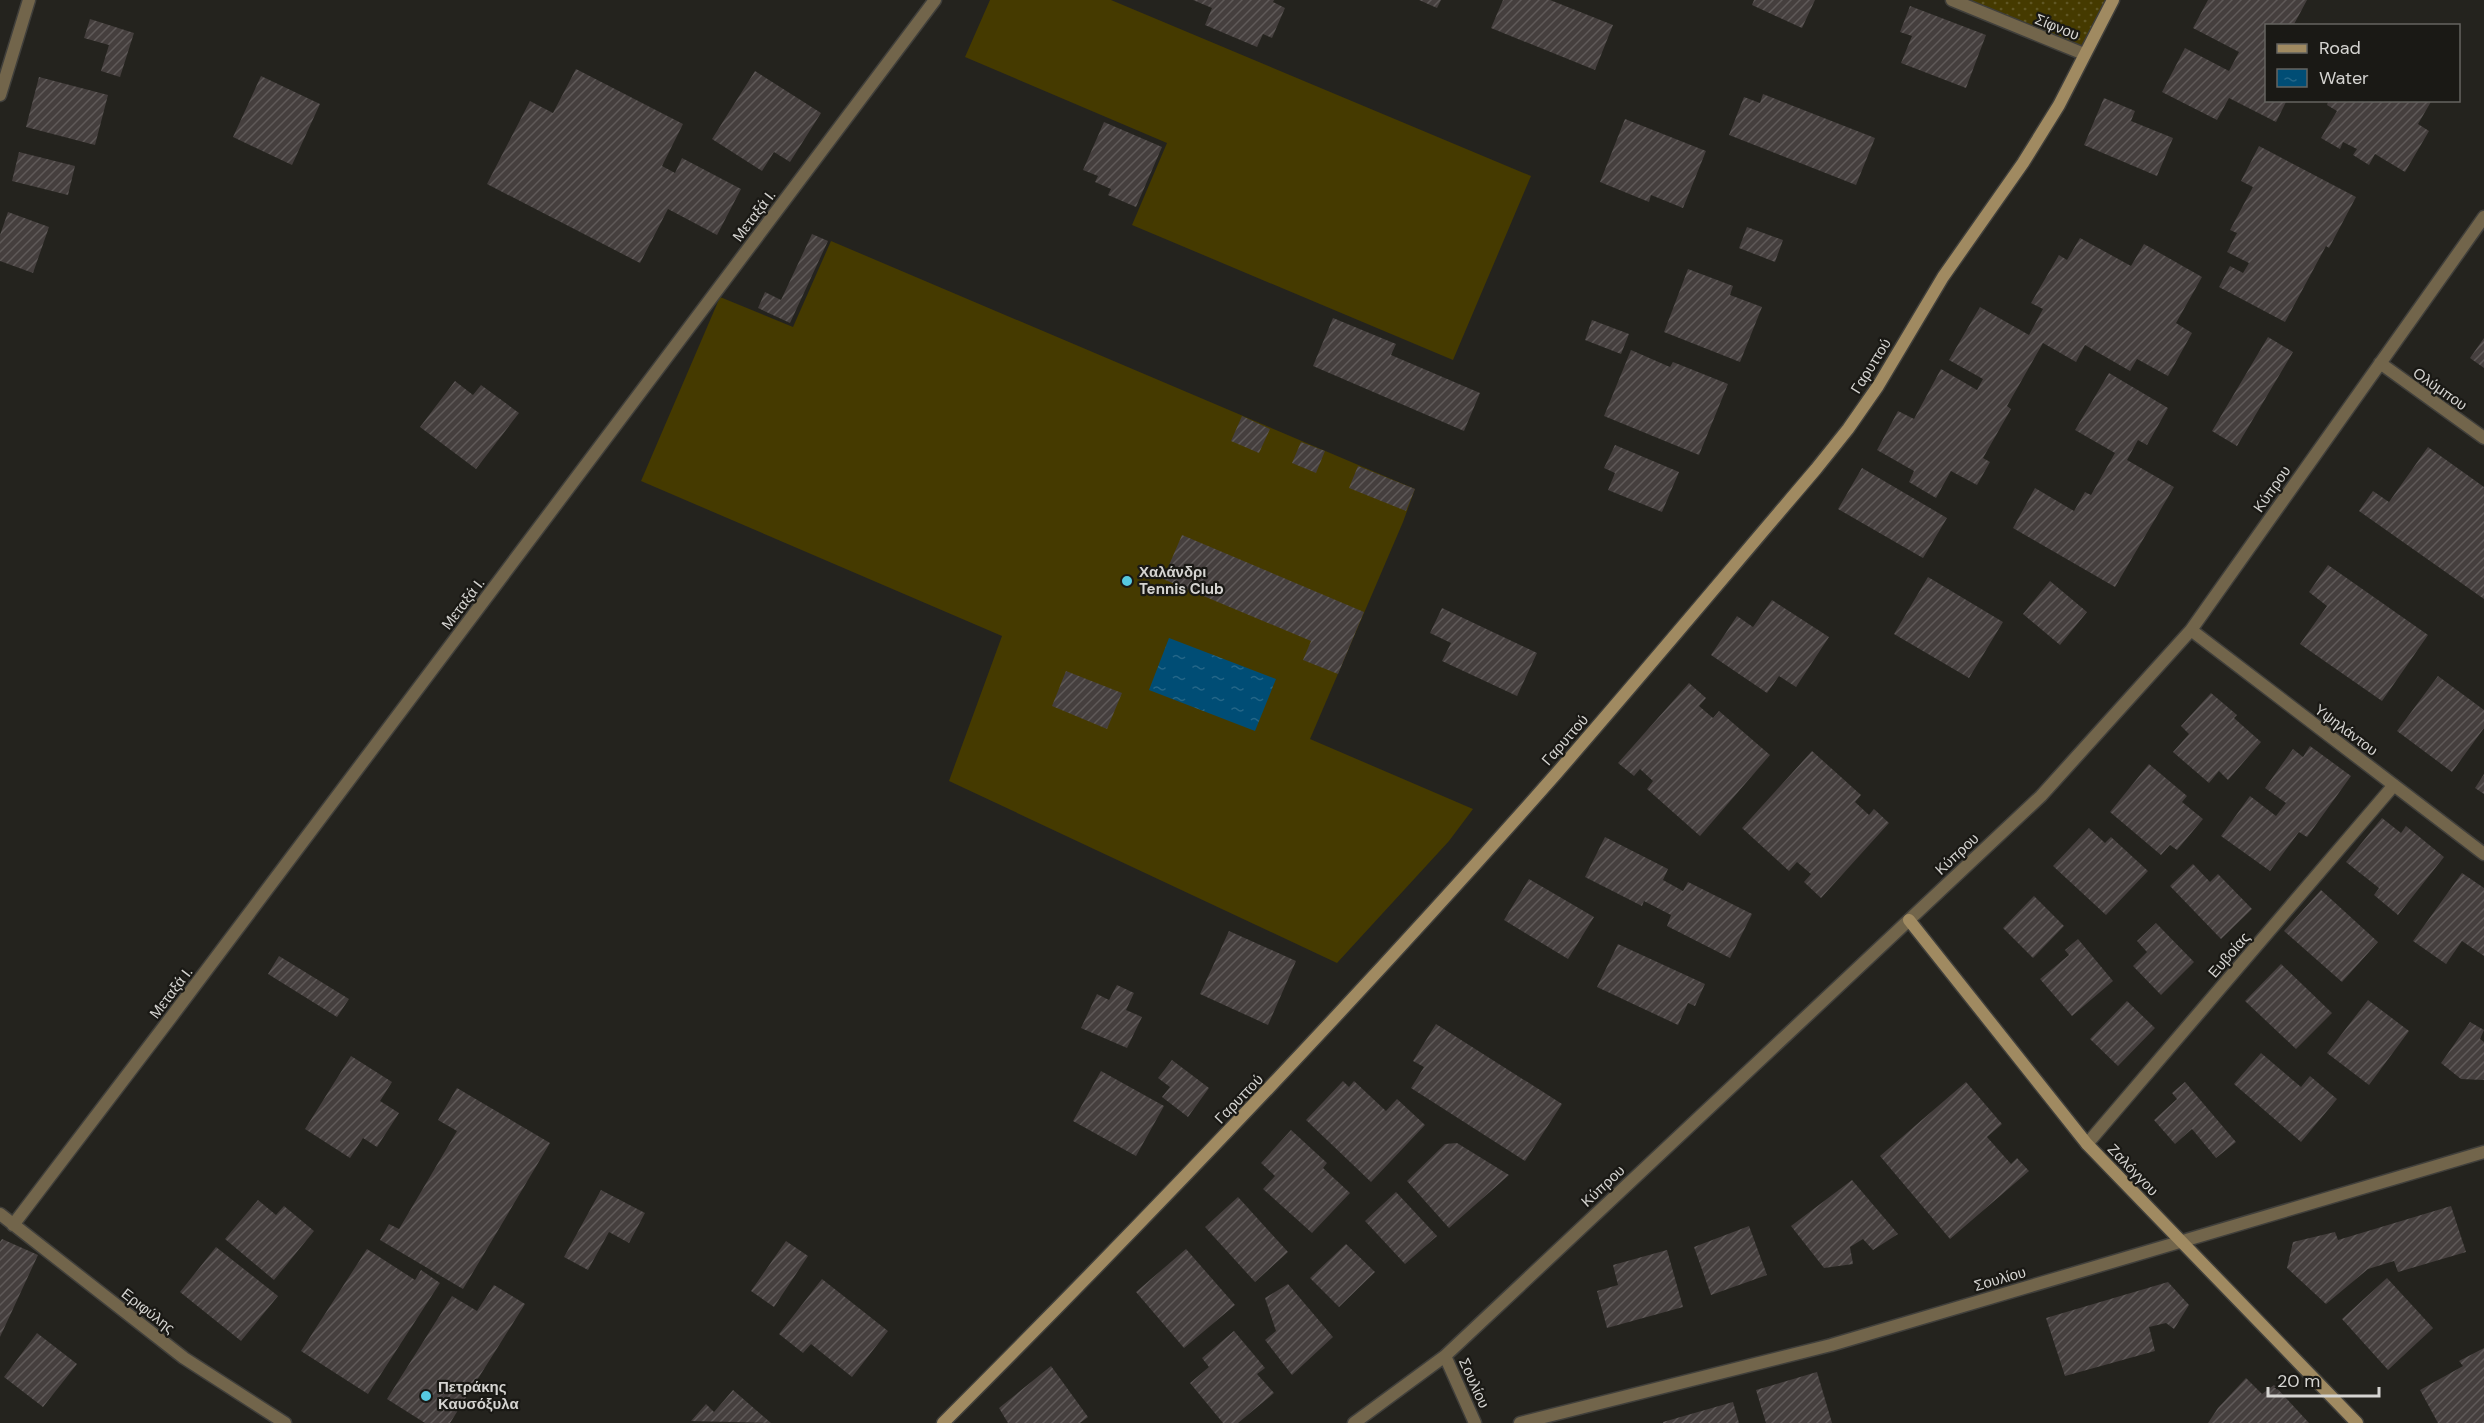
<svg xmlns="http://www.w3.org/2000/svg" width="2484" height="1423" font-family="'DM Sans',sans-serif">
  <defs>
    <pattern id="grass-dots" width="8" height="8" patternUnits="userSpaceOnUse" patternTransform="scale(1.5)"><rect width="8" height="8" fill="#453a00"/><path d="M2 2h.1M6 6h.1" fill="none" stroke="#5f5624" stroke-width="1.8" stroke-linecap="round"/></pattern>
    <pattern id="water-ripples" width="26" height="14" patternUnits="userSpaceOnUse" patternTransform="scale(1.5)"><rect width="26" height="14" fill="#004d75"/><path d="M2 4q2-2 4 0t4 0M15 11q2-2 4 0t4 0" fill="none" stroke="#246688"/></pattern>
    <pattern id="building-hatch" width="6" height="6" patternUnits="userSpaceOnUse" patternTransform="scale(1.5)"><rect width="6" height="6" fill="#453f3e"/><path d="M-1 1l2-2M0 6l6-6M5 7l2-2" fill="none" stroke="#5f5a59"/></pattern>
  </defs>
  <rect width="100%" height="100%" fill="#24231e"/>
  <!-- grass -->
  <path fill="url(#grass-dots)" d="M1959 0H2113L2084 54Z"/>
  <!-- pitch -->
  <path fill="#453a00" d="M990 0H1111L1531 176 1453 360 1132 225 1167 143 965 57Z
    M831 241 1415 489 1403 522 1310 739 1473 809 1449 841 1337 963 949 781 1002 636 641 481 720 297 793 327Z"/>
  <!-- water -->
  <path fill="url(#water-ripples)" d="M1169 638 1276 679 1255 731 1149 690Z"/>
  <!-- building -->
  <path fill="url(#building-hatch)" d="M1193 0H1274L1273 2 1285 8 1272 38 1263 34 1257 47 1205 25 1212 8Z
    M1419 0H1441L1437 8Z
    M1503 0H1550L1613 25 1595 70 1491 28Z
    M1754 0H1815L1802 28 1752 5Z
    M2208 0H2307L2293 26H2266V100H2287L2276 122 2229 98 2217 120 2162 92 2185 48 2229 71 2239 52 2193 28Z
    M1910 6 1986 35 1966 88 1901 63 1912 36 1900 32Z
    M90 19 134 33 120 77 101 71 109 45 84 38Z
    M576 69 683 124 662 166 675 173 682 158 741 189 717 235 668 209 640 263 487 184 530 101 553 113Z
    M755 71 821 113 790 162 774 152 762 171 712 139Z
    M261 76 320 104 292 165 233 137Z
    M39 77 108 95 95 145 26 127Z
    M1763 94 1875 138 1856 185 1729 135 1744 97 1760 103Z
    M2104 98 2135 111 2131 121 2173 138 2157 176 2084 145Z
    M2329 100H2432L2418 124 2429 131 2405 172 2375 154 2369 165 2353 155 2357 149 2343 142 2340 149 2321 138 2337 111 2327 105Z
    M1625 119 1706 151 1683 208 1651 195 1649 202 1600 182Z
    M1104 122 1162 147 1136 207 1108 195 1111 189 1095 182 1098 176 1083 170Z
    M2259 146 2356 197 2329 248 2326 246 2285 322 2219 287 2230 266 2243 273 2249 263 2227 252 2237 233 2230 230 2253 187 2241 181Z
    M19 152 75 166 68 195 12 181Z
    M8 212 49 227 33 273 0 261V235Z
    M1747 227 1783 240 1775 262 1739 248Z
    M812 234 828 241 790 323 758 308 765 292 781 300Z
    M2080 238 2131 266 2144 244 2202 277 2176 323 2192 333 2168 376 2137 359 2130 371 2085 345 2076 362 2043 343 2007 406 2011 409 1983 458 1990 462 1977 485 1951 471 1936 498 1909 482 1914 471 1877 450 1898 411 1914 419 1941 369 1977 390 1983 379 1949 360 1980 307 2029 335 2043 309 2031 303 2059 255 2067 260Z
    M1688 269 1733 286 1730 295 1762 307 1740 362 1664 332Z
    M1333 318 1396 344 1391 355 1480 393 1464 431 1313 366Z
    M1592 320 1629 334 1621 354 1585 340Z
    M2268 337 2293 352 2237 446 2212 431Z
    M2484 338V368L2470 358Z
    M1631 350 1670 367 1673 362 1728 384 1699 455 1604 416Z
    M2109 373 2168 408 2147 445 2138 440 2127 460 2174 487 2115 587 2013 528 2035 488 2074 511 2085 492 2091 495 2115 453 2075 430Z
    M455 381 473 395 481 385 519 413 476 469 420 427Z
    M1242 416 1270 429 1259 453 1231 441Z
    M1301 442 1325 451 1316 473 1292 463Z
    M1615 445 1679 472 1662 512 1608 490 1615 473 1604 468Z
    M2428 447 2484 487V599L2359 511 2373 491 2389 502Z
    M1358 466 1415 489 1406 511 1349 488Z
    M1862 468 1947 518 1923 558 1838 509Z
    M1182 535 1364 612 1338 674 1303 660 1311 641 1163 579Z
    M2328 565 2428 635 2382 701 2300 644 2327 606 2309 592Z
    M1928 577 2003 622 1969 678 1894 634Z
    M2050 581 2087 612 2060 645 2023 614Z
    M1772 600 1829 637 1796 687 1779 676 1767 693 1711 655 1737 616 1753 627Z
    M1442 608 1537 653 1517 696 1442 661 1451 643 1430 633Z
    M1066 671 1122 693 1107 729 1052 706Z
    M2438 676 2484 710V728L2452 772 2397 731Z
    M1689 683 1706 698 1699 706 1713 718 1719 711 1770 755 1700 836 1647 789 1653 781 1640 769 1634 776 1618 763Z
    M2211 693 2237 715 2234 718 2261 742 2228 780 2219 771 2209 783 2173 752 2189 734 2181 726Z
    M2310 746 2351 776 2307 837 2299 832 2270 871 2221 836 2250 796 2276 816 2286 803 2265 788 2293 749 2303 757Z
    M1812 751 1861 795 1855 802 1869 815 1874 809 1889 823 1821 898 1804 882 1811 874 1797 862 1789 871 1742 828Z
    M2149 764 2187 796 2182 802 2203 819 2177 850 2170 845 2161 855 2110 812Z
    M2484 774V794L2475 788Z
    M2382 818 2401 833 2406 826 2444 857 2398 915 2374 895 2379 888 2346 862Z
    M2089 828 2105 843 2111 837 2148 871 2106 915 2053 866Z
    M1605 837 1668 869 1663 880 1683 891 1688 882 1752 914 1730 958 1667 926 1671 915 1644 901 1642 906 1585 877Z
    M2193 864 2210 882 2218 874 2252 909 2221 939 2170 886Z
    M2462 873 2484 888V956L2462 941 2446 964 2413 941Z
    M1529 879 1594 917 1568 959 1504 920Z
    M2321 890 2378 942 2342 982 2284 931Z
    M2034 896 2064 926 2033 958 2003 928Z
    M2156 923 2194 962 2161 995 2133 966 2147 952 2137 941Z
    M1229 931 1296 961 1268 1025 1200 994Z
    M2078 939 2113 981 2072 1016 2040 979 2069 955 2065 950Z
    M1618 944 1705 984 1695 1006 1688 1003 1678 1025 1597 987Z
    M279 956 349 999 337 1017 268 974Z
    M2281 964 2332 1013 2296 1049 2245 1001Z
    M1117 985 1134 993 1126 1010 1142 1017 1127 1048 1081 1028 1097 994 1109 1000Z
    M2368 1000 2409 1031 2369 1085 2327 1053Z
    M2127 1001 2155 1028 2118 1066 2090 1039Z
    M2470 1022 2484 1030 2480 1039 2484 1042V1080L2461 1079 2441 1063Z
    M1436 1024 1562 1104 1525 1161 1411 1088 1424 1067 1413 1061Z
    M2261 1053 2301 1087 2310 1076 2337 1099 2301 1142 2234 1084Z
    M351 1056 392 1082 380 1101 399 1113 377 1147 363 1138 350 1158 305 1129Z
    M1172 1060 1209 1088 1188 1117 1162 1097 1170 1087 1158 1078Z
    M1101 1071 1164 1106 1136 1156 1073 1121Z
    M1343 1081 1349 1087 1354 1081 1386 1111 1397 1099 1425 1125 1371 1182 1306 1120Z
    M1966 1082 2002 1124 1987 1137 2011 1164 2017 1158 2029 1171 1950 1239 1880 1156Z
    M2185 1082 2236 1142 2216 1158 2192 1129 2175 1144 2154 1120 2177 1099 2172 1093Z
    M457 1088 550 1143 463 1289 380 1240 389 1224 399 1229 457 1131 438 1120Z
    M1291 1130 1327 1163 1323 1168 1350 1193 1312 1233 1263 1189 1275 1176 1261 1163Z
    M1457 1143 1509 1175 1449 1228 1407 1181 1445 1144Z
    M1852 1180 1898 1234 1873 1250 1863 1239 1850 1247 1853 1264 1824 1268 1791 1226Z
    M601 1190 645 1213 629 1243 609 1232 588 1270 564 1257Z
    M1396 1192 1437 1236 1405 1264 1365 1221Z
    M1238 1197 1288 1252 1255 1282 1205 1227Z
    M258 1200 276 1215 284 1206 314 1231 274 1280 225 1239Z
    M2451 1206 2466 1252 2398 1272 2394 1261 2368 1269 2326 1304 2287 1268 2293 1242 2335 1232 2338 1240Z
    M1749 1226 1767 1275 1711 1295 1694 1247Z
    M2 1239 38 1255 0 1337V1242Z
    M786 1241 808 1256 774 1307 751 1291Z
    M1346 1244 1375 1272 1339 1307 1310 1278Z
    M216 1247 278 1296 241 1341 180 1292Z
    M367 1249 415 1280 421 1270 440 1283 368 1394 301 1351Z
    M1186 1249 1235 1305 1184 1348 1136 1292Z
    M1667 1250 1683 1307 1607 1328 1597 1291 1618 1285 1613 1265Z
    M2387 1278 2433 1328 2388 1370 2342 1319Z
    M822 1279 888 1331 852 1377 811 1344 803 1353 779 1334Z
    M2168 1282 2189 1305 2174 1329 2166 1323 2149 1327 2155 1351 2065 1376 2046 1318Z
    M1288 1284 1333 1337 1292 1375 1265 1340 1276 1331 1265 1298Z
    M494 1285 525 1304 450 1423H425L387 1399 452 1296 477 1311Z
    M1234 1331 1265 1368 1257 1374 1274 1393 1238 1423H1223L1190 1383 1209 1367 1202 1358Z
    M37 1333 77 1364 43 1407 4 1377Z
    M2484 1348V1423H2438L2420 1390 2463 1366 2459 1361Z
    M1051 1366 1088 1417 1080 1423H1008L999 1408Z
    M1817 1372 1832 1423H1766L1756 1390Z
    M2246 1378 2262 1394 2274 1385 2309 1423H2208L2218 1408Z
    M733 1390 771 1423 691 1421 706 1404 714 1412Z
    M1733 1402 1739 1423H1663V1422Z"/>
  <g fill="none" stroke-linecap="round" stroke-linejoin="round">
    <defs>
      <path id="street" d="M1952 0 2084 54
        M0 95 29 0
        M2380 363 2484 438
        M2191 630 2484 854
        M2087 1144 2394 785
        M0 1214 184 1358 285 1423
        M13 1225 172 1016 935 0
        M1445 1356 1475 1423
        M1354 1423 1445 1356 2041 796 2191 630 2484 217
        M1520 1423 1831 1345 2484 1152"/>
      <path id="secondary" d="M1909 920 2087 1144 2357 1423
        M943 1423C1153 1213 1358 998 1555 775 1643 674 1729 571 1816 469L1848 429 1878 386 1943 277 2023 163 2059 105 2113 0"/>
    </defs>
    <!-- street casing -->
    <use href="#street" stroke="#403f3b" stroke-width="15"/>
    <!-- secondary casing -->
    <use href="#secondary" stroke="#403f3b" stroke-width="15"/>
    <!-- street -->
    <use href="#street" stroke="#72654b" stroke-width="12"/>
    <!-- secondary -->
    <use href="#secondary" stroke="#a08a61" stroke-width="12"/>
  </g>
  <!-- markers -->
  <g fill="#56c9e0" stroke="#1a1915" stroke-width="2">
    <circle cx="1127" cy="581" r="6"/>
    <circle cx="426" cy="1396" r="6"/>
  </g>
  <g text-anchor="middle" dominant-baseline="central" stroke-width="4.5" stroke-linejoin="round" paint-order="stroke">
    <!-- street labels -->
    <g font-size="15" fill="#d5d4d1" stroke="#1a1915">
      <text transform="translate(2057 27) rotate(22)">Σίφνου</text>
      <text transform="translate(754 216) rotate(-53)">Μεταξά Ι.</text>
      <text transform="translate(1871 366) rotate(-58)">Γαρυττού</text>
      <text transform="translate(2440 389) rotate(35)">Ολύμπου</text>
      <text transform="translate(2272 489) rotate(-55)">Κύπρου</text>
      <text transform="translate(463 604) rotate(-53)">Μεταξά Ι.</text>
      <text transform="translate(2346 730) rotate(37)">Υψηλάντου</text>
      <text transform="translate(1565 740) rotate(-49)">Γαρυττού</text>
      <text transform="translate(1957 854) rotate(-43)">Κύπρου</text>
      <text transform="translate(2229 955) rotate(-49)">Ευβοίας</text>
      <text transform="translate(171 993) rotate(-53)">Μεταξά Ι.</text>
      <text transform="translate(1239 1099) rotate(-46)">Γαρυττού</text>
      <text transform="translate(2133 1170) rotate(46)">Ζαλόγγου</text>
      <text transform="translate(1603 1186) rotate(-43)">Κύπρου</text>
      <text transform="translate(2000 1279) rotate(-16)">Σουλίου</text>
      <text transform="translate(148 1311) rotate(38)">Εριφύλης</text>
      <text transform="translate(1474 1383) rotate(66)">Σουλίου</text>
    </g>
    <!-- poi labels -->
    <g font-size="15" font-weight="bold" fill="#d5d4d1" stroke="#1a1915" text-anchor="start">
      <text x="1139" y="572">Χαλάνδρι<tspan x="1139" dy="17">Tennis Club</tspan></text>
      <text x="438" y="1387">Πετράκης<tspan x="438" dy="17">Καυσόξυλα</tspan></text>
    </g>
  </g>
  <!-- legend -->
  <rect x="2265" y="24" width="195" height="78" fill="#1a1915" stroke="#656460" stroke-width="1.5"/>
  <rect x="2277" y="44" width="30" height="9" fill="#a08a61" stroke="#656460" stroke-width="1.5"/>
  <text x="2319" y="54" font-size="18" fill="#d5d4d1">Road</text>
  <rect x="2277" y="69" width="30" height="18" fill="url(#water-ripples)" stroke="#656460" stroke-width="1.5"/>
  <text x="2319" y="84" font-size="18" fill="#d5d4d1">Water</text>
  <!-- scale -->
  <path d="M2268 1387v9h111v-9" fill="none" stroke="#d5d4d1" stroke-width="3"/>
  <text x="2277" y="1387" font-size="18" fill="#d5d4d1" stroke="#1a1915" stroke-width="4.5" paint-order="stroke">20 m</text>
</svg>
